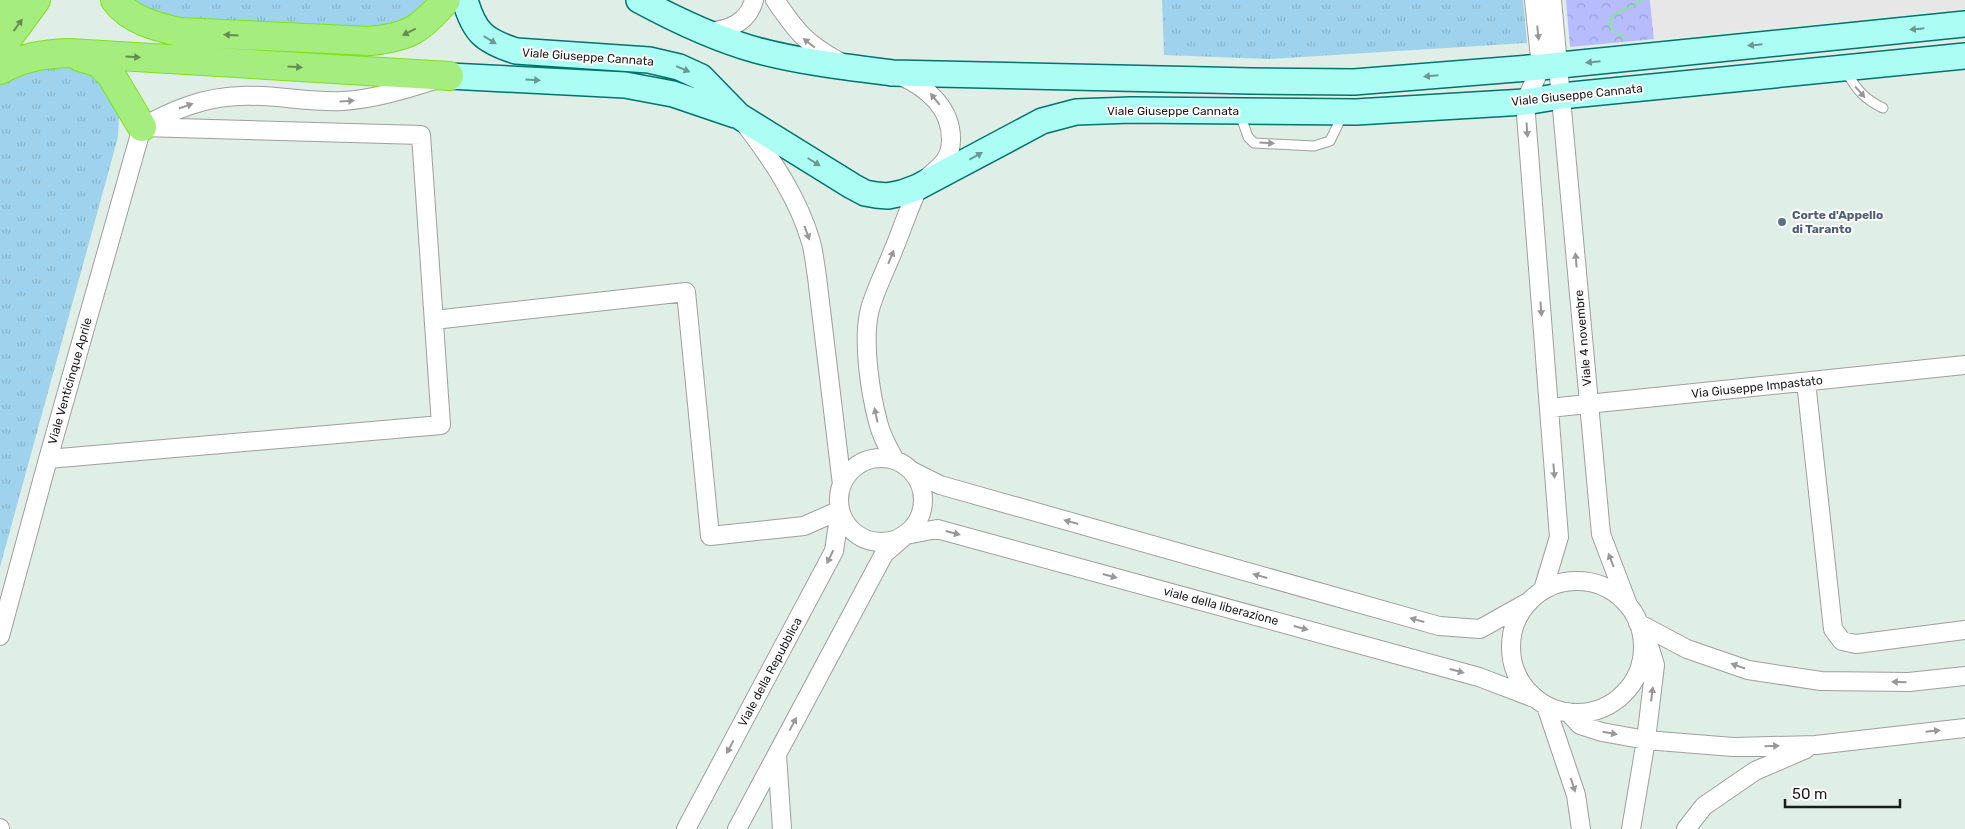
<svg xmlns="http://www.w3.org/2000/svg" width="1965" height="829" font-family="Rubik,sans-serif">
  <defs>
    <pattern id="grass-tufts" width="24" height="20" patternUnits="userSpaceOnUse" patternTransform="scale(1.25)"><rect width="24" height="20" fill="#9fd3ed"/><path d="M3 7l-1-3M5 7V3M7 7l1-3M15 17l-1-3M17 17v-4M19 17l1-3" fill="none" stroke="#88b5cb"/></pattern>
    <pattern id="park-crowns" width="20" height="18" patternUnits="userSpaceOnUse" patternTransform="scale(1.25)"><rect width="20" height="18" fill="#b6bcfe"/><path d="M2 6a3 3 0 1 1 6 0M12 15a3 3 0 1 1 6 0" fill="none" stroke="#9ca1d9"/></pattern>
  </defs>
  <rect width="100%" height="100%" fill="#dfeee6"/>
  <!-- grass -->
  <path fill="url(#grass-tufts)" d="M124 0H436L398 28 175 25Z
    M1162 0H1523L1527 43 1269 59 1164 55Z
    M37 63 89 68 116 97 119 116 118 137 0 567V79Z"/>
  <!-- park -->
  <path fill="url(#park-crowns)" d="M1566 0H1650L1654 39 1570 47Z"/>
  <!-- parking -->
  <path fill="#e7e7e7" d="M1650 0H1965V8L1654 39Z"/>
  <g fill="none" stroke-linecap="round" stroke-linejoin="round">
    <defs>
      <path id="lane" d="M1846 71C1856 89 1864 99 1883 108
        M1240 114 1248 137 1254 143 1314 146 1330 141 1343 114"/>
      <path id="street" d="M775 0C796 31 806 44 840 62
        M1534 0 1541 67 1525 102 1559 537 1543 590
        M1552 0 1601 534 1628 605
        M707 32C729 30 748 23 754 0
        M745 124C773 161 798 198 811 242 814 253 815 265 817 277L842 485
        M142 127C173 110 204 97 240 96 274 94 309 103 343 101 374 99 403 90 432 81
        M434 320 686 292 710 536 804 526 840 510
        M1806 382 1833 629 1842 641 1856 644 1965 630
        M1549 408 1965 365
        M839 500a42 42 0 1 1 84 0a42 42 0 1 1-84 0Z
        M48 459 441 425 421 135 142 127
        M895 460C888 448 881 435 878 422 870 392 862 339 870 309 876 288 887 267 895 246 903 227 909 207 918 189 927 171 950 169 951 141 952 109 928 88 901 76
        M912 471 940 485 1439 626 1480 629 1528 602
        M1511 647a66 66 0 1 1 132 0a66 66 0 1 1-132 0Z
        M1638 623 1687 649 1748 670 1821 681 1909 682 1965 676
        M0 636 48 459 142 127
        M1546 706 1576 795 1581 829
        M1568 712 1580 725 1602 732 1646 740 1733 747 1816 745 1965 728
        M777 755 782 829
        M0 828V829
        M686 829 834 551 840 510
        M737 829 884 554 906 535 937 529 1479 677 1534 698
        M1631 829 1646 740 1655 665 1650 649 1643 639
        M1686 829 1704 806 1755 771 1806 749"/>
      <path id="secondary" d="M465 0C474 32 484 41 516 51L649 60 679 67 701 77 739 116 852 186 865 193 876 195 888 196 902 193 918 187 1042 121 1076 112 1131 110 1356 112 1525 102 1561 96 1965 56
        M639 0C676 20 716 39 756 50 800 62 847 67 892 73L1251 81 1354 82 1541 67 1965 24
        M449 76 625 85 673 94 735 115"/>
      <path id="highway" d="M115 0C129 20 157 27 179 32L370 41C409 37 420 30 446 0
        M0 11 8 0
        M0 49 36 0
        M80 57 99 63 111 75 142 127
        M0 70C22 57 44 54 69 53L449 76"/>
    </defs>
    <!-- lane casing -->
    <use href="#lane" stroke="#9f9f9f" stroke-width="11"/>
    <!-- street casing -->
    <use href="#street" stroke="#9f9f9f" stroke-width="20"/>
    <!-- secondary casing -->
    <use href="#secondary" stroke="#00736c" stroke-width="28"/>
    <!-- highway casing -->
    <use href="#highway" stroke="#7fe215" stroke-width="30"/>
    <!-- path -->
    <path stroke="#69ff5e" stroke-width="2.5" stroke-dasharray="2.5 2.5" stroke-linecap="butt" d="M1624 39 1610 27 1611 17 1642 0"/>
    <!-- lane -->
    <use href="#lane" stroke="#fff" stroke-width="9"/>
    <!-- street -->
    <use href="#street" stroke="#fff" stroke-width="18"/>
    <!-- secondary -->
    <use href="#secondary" stroke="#acfef4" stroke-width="25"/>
    <!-- highway -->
    <use href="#highway" stroke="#a6ed7f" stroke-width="28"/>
  </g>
  <!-- one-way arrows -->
  <defs><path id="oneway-solid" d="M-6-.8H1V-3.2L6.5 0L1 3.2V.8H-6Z" transform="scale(1.25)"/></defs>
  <g fill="#678e52">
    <use href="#oneway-solid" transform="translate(18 25) rotate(-54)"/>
    <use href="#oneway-solid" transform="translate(409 32) rotate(153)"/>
    <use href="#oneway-solid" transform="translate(231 35) rotate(-177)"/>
    <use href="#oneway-solid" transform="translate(133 57) rotate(4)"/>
    <use href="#oneway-solid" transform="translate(295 67) rotate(4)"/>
  </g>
  <g fill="#6b9892">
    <use href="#oneway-solid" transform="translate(1917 29) rotate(174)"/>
    <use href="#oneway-solid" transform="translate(490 40) rotate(32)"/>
    <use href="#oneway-solid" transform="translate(1755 45) rotate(174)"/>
    <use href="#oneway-solid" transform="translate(1593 62) rotate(174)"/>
    <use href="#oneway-solid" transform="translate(683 69) rotate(23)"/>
    <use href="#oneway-solid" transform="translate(1431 76) rotate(175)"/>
    <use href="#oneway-solid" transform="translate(533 80) rotate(3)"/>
    <use href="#oneway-solid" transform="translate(976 156) rotate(-29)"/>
    <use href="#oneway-solid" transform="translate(814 162) rotate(32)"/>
  </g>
  <g fill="#989898">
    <use href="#oneway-solid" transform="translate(1538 33) rotate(84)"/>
    <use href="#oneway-solid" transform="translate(809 43) rotate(-142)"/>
    <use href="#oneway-solid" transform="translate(1860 92) rotate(49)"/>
    <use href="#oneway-solid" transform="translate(935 99) rotate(-129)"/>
    <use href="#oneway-solid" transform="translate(347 101) rotate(-4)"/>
    <use href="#oneway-solid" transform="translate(186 106) rotate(-19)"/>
    <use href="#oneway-solid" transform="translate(1527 130) rotate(86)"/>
    <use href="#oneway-solid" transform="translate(1267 143) rotate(3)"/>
    <use href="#oneway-solid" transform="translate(807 233) rotate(70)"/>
    <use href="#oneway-solid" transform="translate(891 257) rotate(-68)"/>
    <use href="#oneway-solid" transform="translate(1576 260) rotate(-95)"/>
    <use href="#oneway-solid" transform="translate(1541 309) rotate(86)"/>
    <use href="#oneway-solid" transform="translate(876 415) rotate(-102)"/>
    <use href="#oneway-solid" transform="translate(1554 471) rotate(85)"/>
    <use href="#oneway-solid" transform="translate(1071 522) rotate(-164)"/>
    <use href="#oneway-solid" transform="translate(953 533) rotate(15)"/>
    <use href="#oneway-solid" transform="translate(830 557) rotate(116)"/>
    <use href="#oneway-solid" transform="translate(1611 560) rotate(-111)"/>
    <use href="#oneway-solid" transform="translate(1110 576) rotate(15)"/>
    <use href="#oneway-solid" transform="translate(1260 576) rotate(-164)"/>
    <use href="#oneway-solid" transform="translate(1417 620) rotate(-164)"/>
    <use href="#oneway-solid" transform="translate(1301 628) rotate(15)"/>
    <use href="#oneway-solid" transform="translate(1738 666) rotate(-161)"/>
    <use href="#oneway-solid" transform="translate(1457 671) rotate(15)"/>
    <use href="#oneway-solid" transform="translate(1899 682) rotate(-179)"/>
    <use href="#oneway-solid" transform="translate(1652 694) rotate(-83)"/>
    <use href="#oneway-solid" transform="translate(793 724) rotate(-62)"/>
    <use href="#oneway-solid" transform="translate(1933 731) rotate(-6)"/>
    <use href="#oneway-solid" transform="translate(1610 733) rotate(10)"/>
    <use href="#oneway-solid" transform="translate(1772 746) rotate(-2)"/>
    <use href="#oneway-solid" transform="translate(730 747) rotate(118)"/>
    <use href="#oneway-solid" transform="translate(1573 785) rotate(72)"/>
  </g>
  <!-- markers -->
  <circle fill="#5c6f8a" stroke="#fff" stroke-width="2" cx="1782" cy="222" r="5"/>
  <g text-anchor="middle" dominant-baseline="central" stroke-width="4" stroke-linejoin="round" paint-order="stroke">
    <!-- street labels -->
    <g font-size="12" fill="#1b1b1b" stroke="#fff">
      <text transform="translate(588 57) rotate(4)">Viale Giuseppe Cannata</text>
      <text transform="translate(1577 95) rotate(-6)">Viale Giuseppe Cannata</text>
      <text x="1173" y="111">Viale Giuseppe Cannata</text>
      <text transform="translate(1583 338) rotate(-95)">Viale 4 novembre</text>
      <text transform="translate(70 381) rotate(-74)">Viale Venticinque Aprile</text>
      <text transform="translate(1757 387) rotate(-6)">Via Giuseppe Impastato</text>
      <text transform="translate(1221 606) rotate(15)">viale della liberazione</text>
      <text transform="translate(770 672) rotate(-62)">Viale della Repubblica</text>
    </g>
    <!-- service labels -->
    <g font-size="12" font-weight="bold" fill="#4e5e75" stroke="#fff" text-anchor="start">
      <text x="1792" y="215">Corte d'Appello<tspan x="1792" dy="14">di Taranto</tspan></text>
    </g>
  </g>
  <!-- scale -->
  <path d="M1785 799v8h115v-8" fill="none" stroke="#1b1b1b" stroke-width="2.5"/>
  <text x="1792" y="799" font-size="15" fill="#1b1b1b" stroke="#ffffff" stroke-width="4" paint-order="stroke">50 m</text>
</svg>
